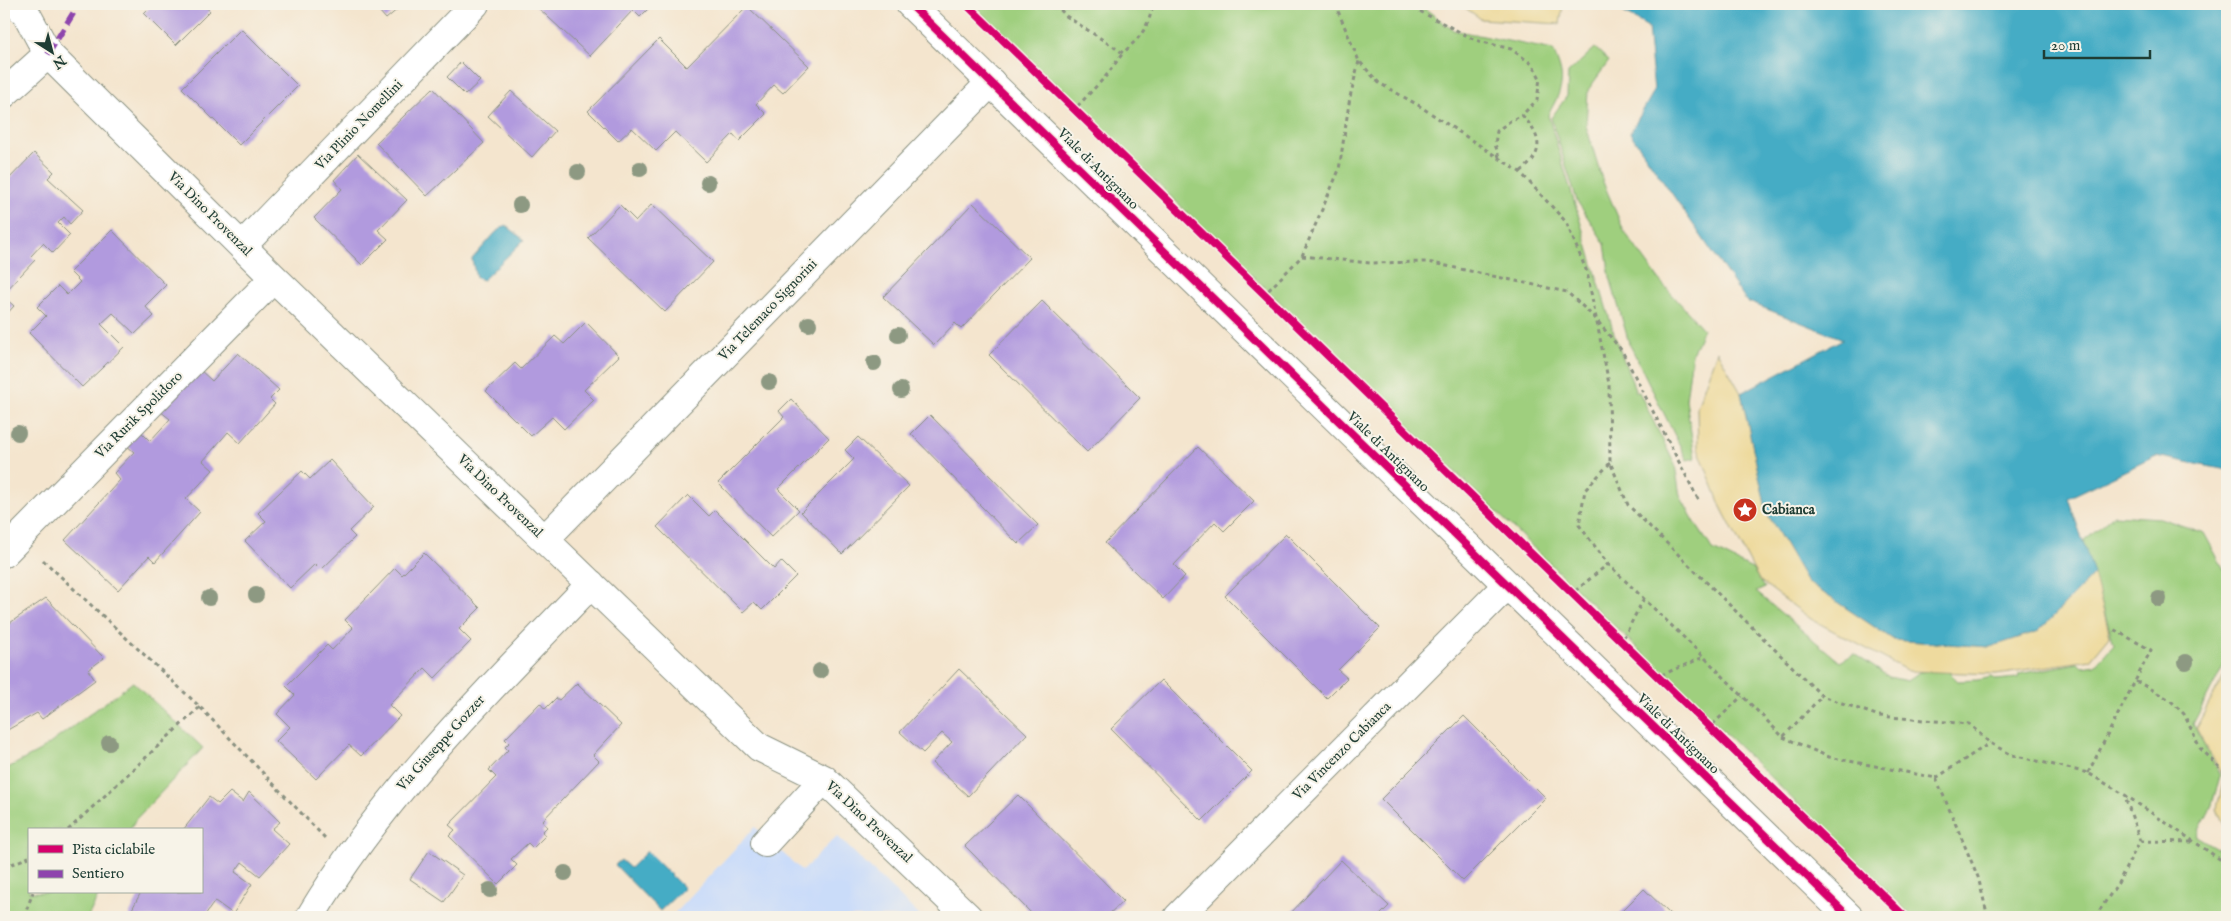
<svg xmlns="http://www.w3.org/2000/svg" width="2231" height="921" font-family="'IM FELL English',serif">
  <rect width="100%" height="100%" fill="#f7f3e8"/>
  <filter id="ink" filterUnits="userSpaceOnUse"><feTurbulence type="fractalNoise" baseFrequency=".02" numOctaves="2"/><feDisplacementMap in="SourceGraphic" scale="10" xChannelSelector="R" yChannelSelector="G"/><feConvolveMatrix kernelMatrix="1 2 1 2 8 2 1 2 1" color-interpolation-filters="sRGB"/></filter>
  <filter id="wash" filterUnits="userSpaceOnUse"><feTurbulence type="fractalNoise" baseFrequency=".0096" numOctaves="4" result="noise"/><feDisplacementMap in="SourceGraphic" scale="20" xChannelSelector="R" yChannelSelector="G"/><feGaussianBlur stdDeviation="1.12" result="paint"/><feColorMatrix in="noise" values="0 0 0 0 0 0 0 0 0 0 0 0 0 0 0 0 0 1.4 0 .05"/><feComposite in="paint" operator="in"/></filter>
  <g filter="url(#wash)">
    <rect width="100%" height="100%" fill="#f4e5ce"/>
    <!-- built -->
    <path fill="#cadcf9" d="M755 827 802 871 837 836 921 917H671Z"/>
    <!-- green -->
    <path fill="#9fcf7e" stroke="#5f8659" d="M972 4H1419L1453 30 1553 50C1566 80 1564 86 1548 115L1616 340 1636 392H1639L1675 465 1680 496 1697 526 1713 550 1752 569 1765 588 1756 592 1840 662 1854 654 1889 677 1907 681 1918 673 1943 667 1958 681 1978 680 1992 677 1996 680 2018 678 2019 674 2078 663 2082 667 2095 665 2114 644 2083 541 2114 515 2160 518 2204 533 2227 575V659L2193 724 2220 776 2212 805 2196 836 2227 854V917H1913L1853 858 1822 833 1816 822 1761 768Z
      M1595 48 1609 61 1588 90 1586 126 1603 182 1624 231 1660 281 1703 329 1692 354 1686 400 1695 458 1687 460 1629 343 1610 277 1605 244 1577 201 1551 118 1567 96 1568 73Z
      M133 682 203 748 135 820 130 830H29V892H100L88 917H4V770L40 751Z"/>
    <!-- sand -->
    <path fill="#eeda9e" stroke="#868c69" d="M1460 4H1563L1560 24 1481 19Z
      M1717 351 1741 393 1767 513 1807 582 1894 640 1990 647 2039 631 2094 574 2110 636 2090 660 1996 674 1908 671 1811 619 1759 580 1721 507 1698 448 1697 407Z
      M2227 670V832L2217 808 2224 779 2196 728Z"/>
    <!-- water -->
    <path fill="#45acc5" stroke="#32747c" d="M1610 4H2227V470L2156 456 2068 498 2094 574 2039 631 1990 647 1894 640 1807 582 1767 513 1741 393 1843 339 1746 301 1630 133 1654 91 1648 27Z
      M506 225 524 240 483 280 476 278 472 259 496 232Z
      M647 851 684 888 660 911 615 865 621 860 630 868Z"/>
    <g id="blocks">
      <!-- building -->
      <path fill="#b19ade" d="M153 4H202L210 11 176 45 144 13Z
        M373 4H395L399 8 386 19Z
        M534 4H653L640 17 633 10 590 56Z
        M747 6 809 66 783 93 774 85 756 104 766 114 739 141 733 134 706 162 675 132 656 151 632 128 618 141 588 111 659 39 687 67Z
        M241 29 298 86 239 145 182 88Z
        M461 62 480 81 465 95 447 77Z
        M433 88 484 143 427 196 376 143Z
        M511 91 555 131 532 157 488 116Z
        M34 153 54 172 48 178 83 210 70 224 64 217 58 223 70 235 53 253 43 243 31 256 35 260 4 293V184Z
        M358 154 407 200 378 230 388 239 362 265 314 218 342 189 334 180Z
        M973 203 1030 258 961 329 955 323 934 345 883 297Z
        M652 204 713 262 665 312 588 238 620 205 636 221Z
        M112 230 166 285 145 306 154 316 135 334 113 313 101 324 124 347 82 387 29 333 46 316 37 307 58 286 67 295 80 282 70 272Z
        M4 297 14 306 4 317Z
        M1042 301 1140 398 1087 452 989 355Z
        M586 322 619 356 584 390 594 400 564 429 552 417 531 436 486 391 515 363 521 369 555 336 564 344Z
        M238 353 279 390 270 399 275 404 240 443 228 432 203 461 213 470 186 499 200 512 155 562 149 556 118 590 65 540 120 480 114 473 134 452 126 445 139 430 150 441 170 419 160 411 199 369 212 381Z
        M791 399 829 438 778 489 799 510 771 537 718 483 784 417 779 411Z
        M930 415 1038 525 1018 544 911 434Z
        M858 437 909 486 842 554 801 512 854 459 845 450Z
        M1198 447 1254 501 1224 531 1215 522 1174 565 1185 576 1163 599 1105 543Z
        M330 460 374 507 349 531 355 537 321 570 315 564 290 588 245 541 266 521 258 513 302 471 310 479Z
        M688 495 709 516 715 510 774 569 781 561 796 576 762 610 754 602 743 612 657 527Z
        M1286 534 1380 628 1338 670 1347 678 1327 698 1225 596Z
        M424 553 480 608 459 629 471 641 435 678 425 668 389 705 400 716 361 756 349 745 316 779 276 741 290 727 277 714 295 695 286 686 327 645 332 650 353 628 345 620 395 568 402 575Z
        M46 598 104 658 88 670 95 680 42 719 37 713 4 732V627Z
        M959 669 1027 734 968 796 932 763 952 742 942 733 923 753 900 732Z
        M1161 680 1252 771 1202 821 1111 729Z
        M577 683 621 725 593 755 599 761 542 821 547 827 542 832 546 835 533 848 528 843 511 859 517 865 498 884 449 836 455 830 449 825 496 777 489 770 508 750 505 747 509 743 505 739 540 703 545 709 556 698 559 700Z
        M1464 716 1546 798 1463 881 1381 799Z
        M230 792 243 802 249 792 280 822 272 829 289 844 260 876 242 862 235 872 252 884 233 914 215 901 205 915 209 917H128L141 892H201V830H183L209 797 218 804Z
        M1018 795 1123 901 1106 917H1035L965 846Z
        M429 851 463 875 444 902 410 879Z
        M1341 860 1389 906 1378 917H1287Z
        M1644 889 1670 914 1667 917H1616Z"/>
    </g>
  </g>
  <g filter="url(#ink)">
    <use href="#blocks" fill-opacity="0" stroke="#8a9181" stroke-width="1"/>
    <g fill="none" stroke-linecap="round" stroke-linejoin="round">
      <defs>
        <path id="minor" d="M16 4 26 13 48 54 274 278 759 747 824 779 968 917
          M4 94 48 54
          M242 246 475 4
          M545 539 991 82
          M4 553 274 278
          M765 843 824 779
          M310 917C386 790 489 690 591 584
          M1178 917 1507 585"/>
        <path id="major" d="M910 4 1849 917"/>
      </defs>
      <!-- minor casing -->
      <use href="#minor" stroke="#8a9181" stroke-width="30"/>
      <!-- major casing -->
      <use href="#major" stroke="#8a9181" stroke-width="30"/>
      <!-- path -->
      <path stroke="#8a9181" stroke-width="3" stroke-dasharray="4 4" stroke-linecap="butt" d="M1055 4 1066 16 1123 53C1141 36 1148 29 1153 4
        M1335 4 1359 61 1379 83 1418 105 1520 172 1566 222 1587 272 1609 384 1610 462 1628 505 1822 696 1879 716 1969 724 1990 743 2012 755 2088 773 2125 795 2227 864
        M1406 4 1475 40 1511 49 1532 64 1540 78 1537 100 1522 115C1542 137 1545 153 1520 172
        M1072 112 1106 76 1123 53
        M1499 157 1495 144 1497 131 1510 121 1522 115
        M1302 256 1370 263 1428 262 1567 292 1595 318 1622 351 1699 501
        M1263 296 1302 256 1339 170 1350 97 1359 61
        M1610 463 1585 490 1579 525 1608 564 1704 657 1783 737 1822 696
        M43 560 200 707 325 838
        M1569 596 1608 564
        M1620 645 1644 598
        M1654 678 1704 657
        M2136 681 2170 700 2184 714 2200 748 2227 774
        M1707 730 1742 696
        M1783 737 1829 757 1936 778 1978 877 1988 917
        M2088 773 2151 650 2113 629
        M1936 778 1990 743
        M68 830 200 707
        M2140 841 2194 842
        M4 867 29 857
        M24 917 33 892
        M2095 917 2118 883 2140 841 2125 796"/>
      <!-- minor -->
      <use href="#minor" stroke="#fff" stroke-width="28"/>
      <!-- major -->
      <use href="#major" stroke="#fff" stroke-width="28"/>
      <!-- quiet -->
      <path stroke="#8e44ad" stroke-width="6" stroke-dasharray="12 6" stroke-linecap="butt" d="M48 54 79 4"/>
      <defs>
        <path id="cycleway" d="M910 4 1849 917
          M966 4 1905 917"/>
      </defs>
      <!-- cycleway casing -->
      <use href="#cycleway" stroke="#f7f3e8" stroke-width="11"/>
      <!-- cycleway -->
      <use href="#cycleway" stroke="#d6006c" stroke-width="8"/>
    </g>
    <!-- trees -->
    <g fill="#8d9982">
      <circle cx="640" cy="169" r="8"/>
      <circle cx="578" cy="172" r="8"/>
      <circle cx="708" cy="183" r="8"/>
      <circle cx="520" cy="205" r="8"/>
      <circle cx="809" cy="324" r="8"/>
      <circle cx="898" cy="335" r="8"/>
      <circle cx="874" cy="363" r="8"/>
      <circle cx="769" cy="382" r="8"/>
      <circle cx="901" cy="390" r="8"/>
      <circle cx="18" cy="433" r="8"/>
      <circle cx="256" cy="595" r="8"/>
      <circle cx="209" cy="598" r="8"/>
      <circle cx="2159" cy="599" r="8"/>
      <circle cx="2186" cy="662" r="8"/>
      <circle cx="820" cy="671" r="8"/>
      <circle cx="109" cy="743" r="8"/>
      <circle cx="565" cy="873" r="8"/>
      <circle cx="490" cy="890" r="8"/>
    </g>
  </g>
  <!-- icons -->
  <defs>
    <symbol id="sight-disc" viewBox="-11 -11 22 22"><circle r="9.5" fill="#c8321e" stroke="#f7f3e8"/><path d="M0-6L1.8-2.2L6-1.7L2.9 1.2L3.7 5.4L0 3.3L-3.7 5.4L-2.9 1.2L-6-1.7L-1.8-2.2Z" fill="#fff"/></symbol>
  </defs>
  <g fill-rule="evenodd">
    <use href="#sight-disc" x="1731" y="496" width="28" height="28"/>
  </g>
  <g text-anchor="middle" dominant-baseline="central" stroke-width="4" stroke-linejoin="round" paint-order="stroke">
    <!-- street labels -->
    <g font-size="14" fill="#1f3d34" stroke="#f7f3e8">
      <text transform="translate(359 125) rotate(-46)">Via Plinio Nomellini</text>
      <text transform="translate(1098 169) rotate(45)">Viale di Antignano</text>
      <text transform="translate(210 214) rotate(45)">Via Dino Provenzal</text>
      <text transform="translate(768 310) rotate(-46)">Via Telemaco Signorini</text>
      <text transform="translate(139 415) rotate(-45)">Via Rurik Spolidoro</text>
      <text transform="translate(1388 452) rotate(44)">Viale di Antignano</text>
      <text transform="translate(500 496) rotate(44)">Via Dino Provenzal</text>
      <text transform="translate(1678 734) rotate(44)">Viale di Antignano</text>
      <text transform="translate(441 743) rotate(-48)">Via Giuseppe Gozzer</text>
      <text transform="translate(1342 751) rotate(-45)">Via Vincenzo Cabianca</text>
      <text transform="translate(869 822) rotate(43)">Via Dino Provenzal</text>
    </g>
    <!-- poi labels -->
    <g font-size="14" font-weight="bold" fill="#1f3d34" stroke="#f7f3e8" text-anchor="start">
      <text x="1762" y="510">Cabianca</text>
    </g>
  </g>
  <!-- margin -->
  <rect width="2231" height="921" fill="none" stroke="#f7f3e8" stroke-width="20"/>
  <!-- legend -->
  <rect x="28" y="828" width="175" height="65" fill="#f7f3e8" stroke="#a1aaa0"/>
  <rect x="38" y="845" width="25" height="8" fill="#d6006c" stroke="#a1aaa0"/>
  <text x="72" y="854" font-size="15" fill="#1f3d34">Pista ciclabile</text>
  <rect x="38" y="870" width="25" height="8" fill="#8e44ad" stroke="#a1aaa0"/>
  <text x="72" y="878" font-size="15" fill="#1f3d34">Sentiero</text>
  <!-- north arrow -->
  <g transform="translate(52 52) rotate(144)" stroke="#f7f3e8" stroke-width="4" paint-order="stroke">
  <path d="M0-4L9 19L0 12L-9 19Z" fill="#1f3d34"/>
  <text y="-8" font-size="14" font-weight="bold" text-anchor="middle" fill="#1f3d34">N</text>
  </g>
  <!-- scale -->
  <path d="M2044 50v8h106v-8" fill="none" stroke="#1f3d34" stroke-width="2.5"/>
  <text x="2051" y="50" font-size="15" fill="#1f3d34" stroke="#f7f3e8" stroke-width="4" paint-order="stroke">20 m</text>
</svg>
